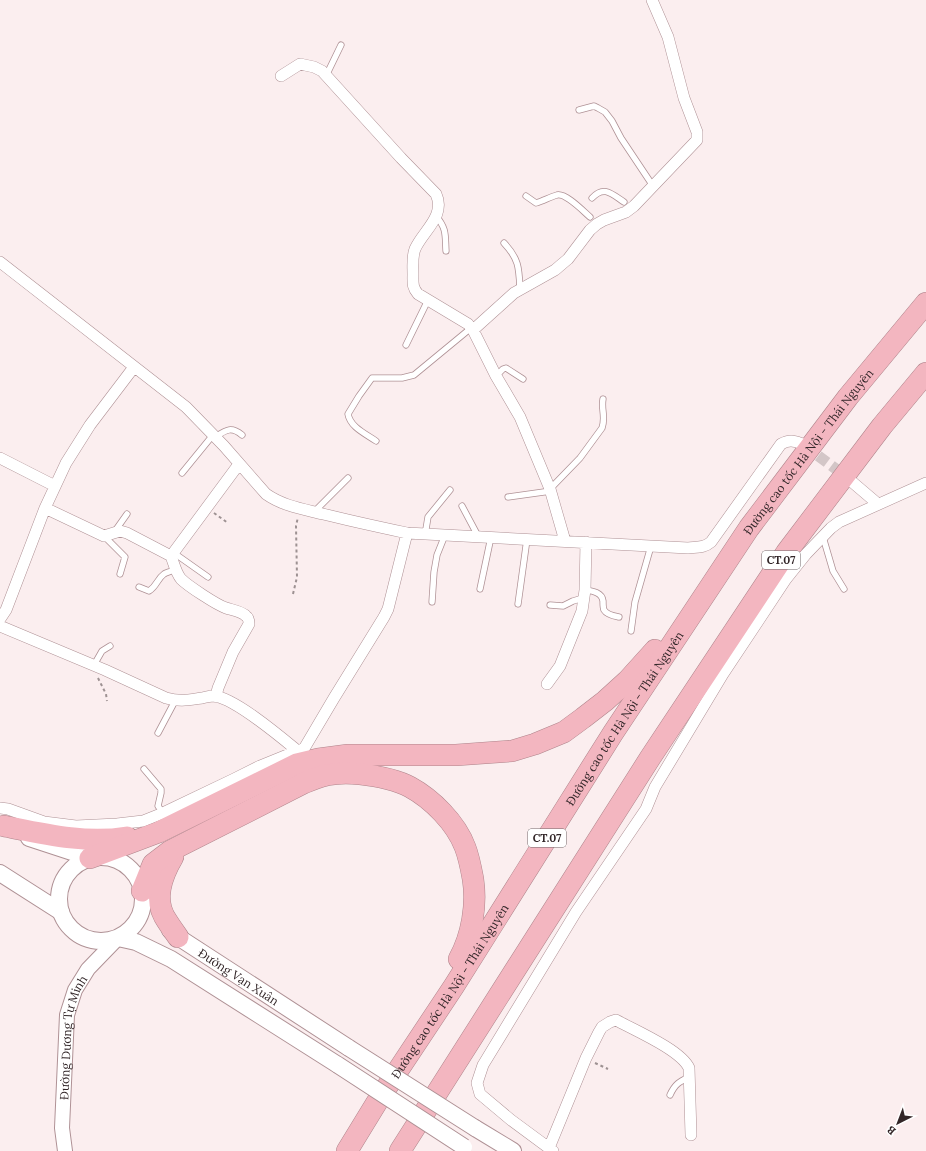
<svg xmlns="http://www.w3.org/2000/svg" width="926" height="1151" font-family="Lora,serif">
  <rect width="100%" height="100%" fill="#fbeeef"/>
  <g fill="none" stroke-linecap="round" stroke-linejoin="round">
    <!-- minor-tunnel -->
    <path stroke="#d3c6c7" stroke-width="11" stroke-dasharray="11 5.5" stroke-linecap="butt" d="M805 446 848 478"/>
    <defs>
      <path id="service" d="M326 76 341 45
        M579 110 594 106 598 108 605 112 612 121 621 138 653 186
        M526 196 536 203C543 201 550 197 557 195 566 193 583 211 590 217
        M592 198C604 185 612 194 624 202
        M436 216C447 229 445 235 446 251
        M504 243C519 259 519 268 520 289
        M406 345 428 300
        M496 376 503 369 506 368 523 379
        M215 437C226 430 231 426 242 435
        M376 441C366 434 350 427 348 414L359 396 372 378H402L414 375 471 328
        M182 473 213 435
        M550 489 580 458 602 428C606 417 601 410 603 399
        M508 497 551 491
        M462 506 478 536
        M314 512 348 478
        M115 531 127 514
        M423 533 426 529 428 517 450 490
        M104 536 125 557 120 574
        M823 537 833 571 844 589
        M174 553 208 577
        M139 587 149 591C157 586 157 579 164 574 167 572 172 571 176 570
        M480 589 491 537
        M585 590C592 591 602 592 603 601 603 604 603 608 604 610 607 615 614 616 619 617
        M432 602 434 572 437 555 445 535
        M518 604 527 539
        M550 605 563 606 573 601 583 598
        M631 631 635 602 651 546
        M94 665 102 651 110 646
        M158 733 175 701
        M144 769 161 789V793L158 806 163 813
        M670 1095C675 1084 679 1082 689 1077"/>
      <path id="minor" d="M281 76 300 64 314 67 322 71 401 158 436 194C446 216 423 231 415 249 412 256 413 266 413 274 413 283 412 287 418 294L468 324 473 330 496 376 520 417 550 489 565 541
        M0 262 186 407 224 446 266 494C283 506 303 509 323 514 351 521 379 527 407 533L388 609 384 617 334 698 305 747 299 752 292 753 260 766 234 779 163 813 143 821 117 824 76 826 44 822 8 809 0 808
        M473 330 514 293 555 270 562 264 568 259 590 230 597 224 604 220 626 212 634 206 697 140V132L684 98 668 37 652 0
        M0 458 55 486
        M851 481 878 504
        M45 508 104 536 120 531 127 533 171 556C174 564 176 573 181 579 188 586 217 605 226 608 232 610 241 611 246 616 249 618 249 621 249 624L233 652 218 688 217 692V697
        M407 533 688 548C697 547 704 548 711 542L781 444C790 439 794 441 803 444
        M171 556 239 464
        M0 619 6 610 45 508 66 463 90 425 134 367
        M0 626 105 670 166 698C180 702 188 700 202 698 206 697 210 696 214 696 235 698 282 738 299 752
        M547 684 560 666 582 611 585 590 586 542
        M549 1148 586 1058 599 1032 602 1027 610 1022 616 1020C634 1030 681 1050 689 1068L691 1135
        M553 1151 511 1120 480 1094 477 1083 483 1065 576 912 646 809 655 787 723 674 786 579 806 554 831 528 839 522 926 483"/>
      <g id="tertiary">
        <path id="s1" d="M65 1151 62 1128 67 1015 75 990 88 969 118 938"/>
      </g>
      <g id="secondary">
        <path d="M29 838 90 858"/>
        <circle cx="101" cy="899" r="42"/>
        <path d="M0 873 61 912"/>
        <path id="s2" d="M170 930 178 937 349 1048"/>
        <path d="M118 938 136 942 171 959 338 1065"/>
        <path d="M475 1128 513 1151"/>
      </g>
      <g id="motorway">
        <path d="M4 826C44 834 86 844 127 837"/>
        <path d="M173 857C163 874 154 897 164 916 168 923 173 930 178 937"/>
        <path d="M90 858 159 832 297 764 318 759 348 755H456L512 751 535 744 564 732 583 718 605 701 627 681 655 650"/>
        <path d="M142 891 153 864 170 851 304 783C311 780 319 777 327 775 337 773 350 773 360 774 377 776 395 779 410 787 432 799 456 823 465 847 469 857 471 868 473 879 477 905 472 935 459 959"/>
        <path id="s3" d="M347 1151 377 1102 454 986 613 733 749 528 848 397 926 303"/>
        <path d="M400 1151 650 758 786 553 882 426 926 373"/>
      </g>
    </defs>
    <!-- service casing -->
    <use href="#service" stroke="#af9195" stroke-width="7"/>
    <!-- minor casing -->
    <use href="#minor" stroke="#af9195" stroke-width="12"/>
    <!-- tertiary casing -->
    <use href="#tertiary" stroke="#af9195" stroke-width="16"/>
    <!-- secondary casing -->
    <use href="#secondary" stroke="#af9195" stroke-width="18"/>
    <!-- motorway casing -->
    <use href="#motorway" stroke="#af848b" stroke-width="22"/>
    <!-- path -->
    <path stroke="#9d9192" stroke-width="2" stroke-dasharray="3 3" stroke-linecap="butt" d="M214 513 228 523
      M293 594 297 577 296 526 298 517
      M98 678 106 694 107 701
      M595 1063 608 1069"/>
    <!-- service -->
    <use href="#service" stroke="#fff" stroke-width="5.5"/>
    <!-- minor -->
    <use href="#minor" stroke="#fff" stroke-width="11"/>
    <!-- tertiary -->
    <use href="#tertiary" stroke="#fff" stroke-width="14"/>
    <!-- secondary -->
    <use href="#secondary" stroke="#fff" stroke-width="16"/>
    <!-- motorway -->
    <use href="#motorway" stroke="#f3b6c0" stroke-width="21"/>
    <defs>
      <path id="secondary-bridge" d="M349 1048 475 1128
        M338 1065 464 1147"/>
    </defs>
    <!-- secondary-bridge casing -->
    <use href="#secondary-bridge" stroke="#af9195" stroke-width="18" stroke-linecap="butt"/>
    <!-- secondary-bridge -->
    <use href="#secondary-bridge" stroke="#fff" stroke-width="16"/>
  </g>
  <g text-anchor="middle" dominant-baseline="central" stroke-width="3" stroke-linejoin="round" paint-order="stroke">
    <!-- shield labels -->
    <g fill="#fff" stroke="#706768" stroke-width="1">
      <rect x="762" y="551" width="38" height="18" rx="3"/>
      <rect x="528" y="829" width="38" height="18" rx="3"/>
    </g>
    <g font-size="11" font-weight="bold" fill="#322628">
      <text x="781" y="560">CT.07</text>
      <text x="547" y="838">CT.07</text>
    </g>
    <!-- street labels -->
    <g font-size="12" fill="#322628" stroke="#fff">
      <text stroke="none"><textPath href="#s3" startOffset="838">Đường cao tốc Hà Nội - Thái Nguyên</textPath></text>
      <text stroke="none"><textPath href="#s3" startOffset="514">Đường cao tốc Hà Nội - Thái Nguyên</textPath></text>
      <text stroke="none"><textPath href="#s2" startOffset="83">Đường Vạn Xuân</textPath></text>
      <text stroke="none"><textPath href="#s3" startOffset="190">Đường cao tốc Hà Nội - Thái Nguyên</textPath></text>
      <text stroke="none"><textPath href="#s1" startOffset="115">Đường Dương Tự Minh</textPath></text>
    </g>
  </g>
  <!-- north arrow -->
  <g transform="translate(898 1123) rotate(222)" stroke="#ffffff" stroke-width="3" paint-order="stroke">
  <path d="M0-3L7 15L0 10L-7 15Z" fill="#322628"/>
  <text y="-6" font-size="11" font-weight="bold" text-anchor="middle" fill="#322628">B</text>
  </g>
</svg>
